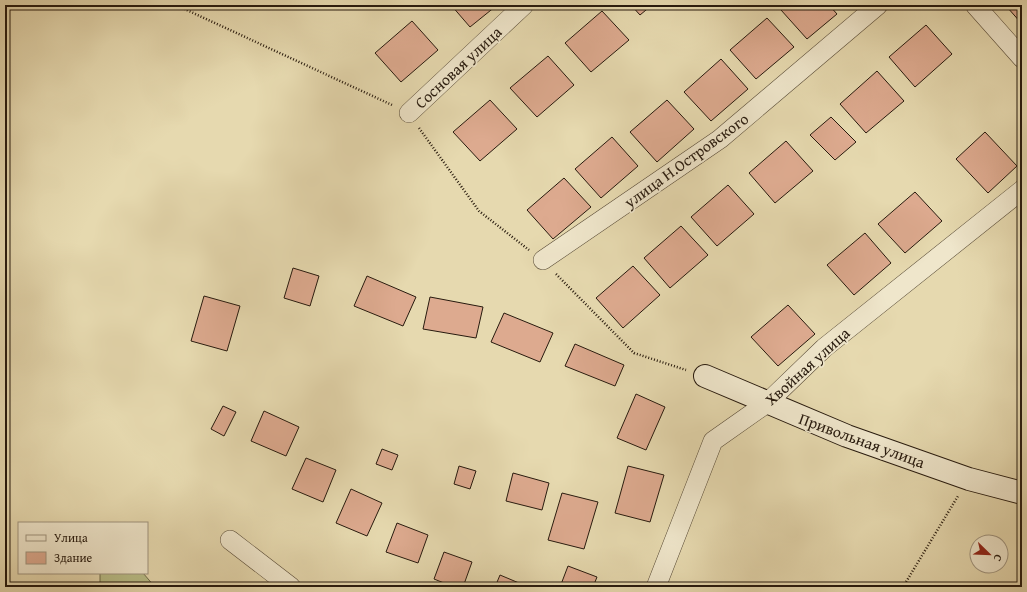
<svg xmlns="http://www.w3.org/2000/svg" width="1027" height="592" font-family="'Gentium Book Plus',serif">
  <rect width="100%" height="100%" fill="#e6d9af"/>
  <filter id="stains"><feTurbulence type="fractalNoise" baseFrequency=".005" numOctaves="4"/><feColorMatrix values="0 0 0 0 .2 0 0 0 0 .09 0 0 0 0 .02 0 0 0 .5 -.17"/></filter>
  <radialGradient id="worn" r=".72"><stop offset=".6" stop-color="#630" stop-opacity="0"/><stop offset="1" stop-color="#630" stop-opacity=".3"/></radialGradient>
  <!-- green -->
  <path fill="#b9be88" stroke="#706c4b" d="M100 573H143L155 587H100Z"/>
  <!-- building -->
  <path fill="#ddaa8f" stroke="#271a0e" d="M451 5H495L496 6 470 27Z
    M631 5H652L640 15Z
    M787 5H829L837 14 807 39 781 10Z
    M1009 5H1022V24L1007 7Z
    M602 11 629 40 591 72 565 43Z
    M767 18 794 47 756 79 730 50Z
    M412 21 438 50 401 82 375 53Z
    M926 25 952 54 915 87 889 57Z
    M548 56 574 85 537 117 510 88Z
    M721 59 748 89 711 121 684 92Z
    M877 71 904 101 866 133 840 104Z
    M490 100 517 129 480 161 453 132Z
    M667 100 694 129 657 162 630 132Z
    M831 117 856 142 835 160 810 135Z
    M985 132 1017 166 988 193 956 159Z
    M612 137 638 166 601 198 575 169Z
    M786 141 813 171 775 203 749 173Z
    M564 178 591 207 553 239 527 210Z
    M728 185 754 214 717 246 691 217Z
    M915 192 942 221 905 253 878 224Z
    M681 226 708 255 670 288 644 258Z
    M865 233 891 263 854 295 827 265Z
    M633 266 660 295 623 328 596 298Z
    M293 268 319 276 310 306 284 298Z
    M367 276 416 297 403 326 354 306Z
    M204 296 240 306 227 351 191 341Z
    M430 297 483 307 476 338 423 329Z
    M788 305 815 334 778 366 751 337Z
    M504 313 553 333 540 362 491 342Z
    M575 344 624 365 615 386 565 366Z
    M636 394 665 407 646 450 617 438Z
    M223 406 236 412 224 436 211 429Z
    M264 411 299 427 286 456 251 441Z
    M382 449 398 455 392 470 376 464Z
    M306 458 336 470 323 502 292 489Z
    M459 466 476 471 470 489 454 484Z
    M628 466 664 475 650 522 615 513Z
    M513 473 549 483 542 510 506 501Z
    M351 489 382 503 367 536 336 523Z
    M562 493 598 502 584 549 548 540Z
    M397 523 428 535 418 563 386 552Z
    M444 552 472 562 463 587H454L434 579Z
    M568 566 597 577 593 587H560Z
    M500 575 519 583 518 587H495Z"/>
  <g fill="none" stroke-linecap="round" stroke-linejoin="round">
    <defs>
      <path id="street" d="M975 5 1022 58
        M409 113 524 5
        M543 260 720 139 878 5
        M230 540 291 587
        M656 587 713 441 767 403 824 348 1022 190"/>
      <path id="secondary" d="M705 376 847 436 969 479 1022 493"/>
    </defs>
    <!-- street casing -->
    <use href="#street" stroke="#574a36" stroke-width="20"/>
    <!-- secondary casing -->
    <use href="#secondary" stroke="#271a0e" stroke-width="24"/>
    <!-- path -->
    <path stroke="#271a0e" stroke-width="2.5" stroke-dasharray="1 2" stroke-linecap="butt" d="M176 5 392 105
      M419 128 479 211 529 250
      M556 274 634 353 686 370
      M903 587 958 496"/>
    <!-- street -->
    <use href="#street" stroke="#efe6cb" stroke-width="19"/>
    <!-- secondary -->
    <use href="#secondary" stroke="#efe6cb" stroke-width="22"/>
  </g>
  <g text-anchor="middle" dominant-baseline="central" stroke-width="3.5" stroke-linejoin="round" paint-order="stroke">
    <!-- street labels -->
    <g font-size="16" fill="#271a0e" stroke="#efe6cb">
      <text transform="translate(458 67) rotate(-43)">Сосновая улица</text>
      <text transform="translate(686 160) rotate(-36)">улица Н.Островского</text>
      <text transform="translate(807 366) rotate(-42)">Хвойная улица</text>
      <text transform="translate(862 440) rotate(20)">Привольная улица</text>
    </g>
  </g>
  <!-- margin -->
  <rect width="1027" height="592" fill="none" stroke="#e6d9af" stroke-width="20"/>
  <rect x="6" y="6" width="1015" height="580" fill="none" stroke="#271a0e" stroke-width="2"/>
  <rect x="10" y="10" width="1007" height="572" fill="none" stroke="#271a0e"/>
  <!-- legend -->
  <rect x="18" y="522" width="130" height="52" fill="#efe6cb" stroke="#9f947f"/>
  <rect x="26" y="535" width="20" height="6" fill="#efe6cb" stroke="#9f947f"/>
  <text x="54" y="542" font-size="12" fill="#271a0e">Улица</text>
  <rect x="26" y="552" width="20" height="12" fill="#ddaa8f" stroke="#9f947f"/>
  <text x="54" y="562" font-size="12" fill="#271a0e">Здание</text>
  <!-- north arrow -->
  <g transform="translate(989 554) rotate(113)"><circle r="19" fill="#efe6cb" stroke="#9f947f"/>
  <path d="M0-3L7 15L0 10L-7 15Z" fill="#8f2418"/>
  <text y="-6" font-size="11" font-weight="bold" text-anchor="middle" fill="#271a0e">С</text>
  </g>
  <rect width="100%" height="100%" filter="url(#stains)"/>
  <rect width="100%" height="100%" fill="url(#worn)"/>
</svg>
